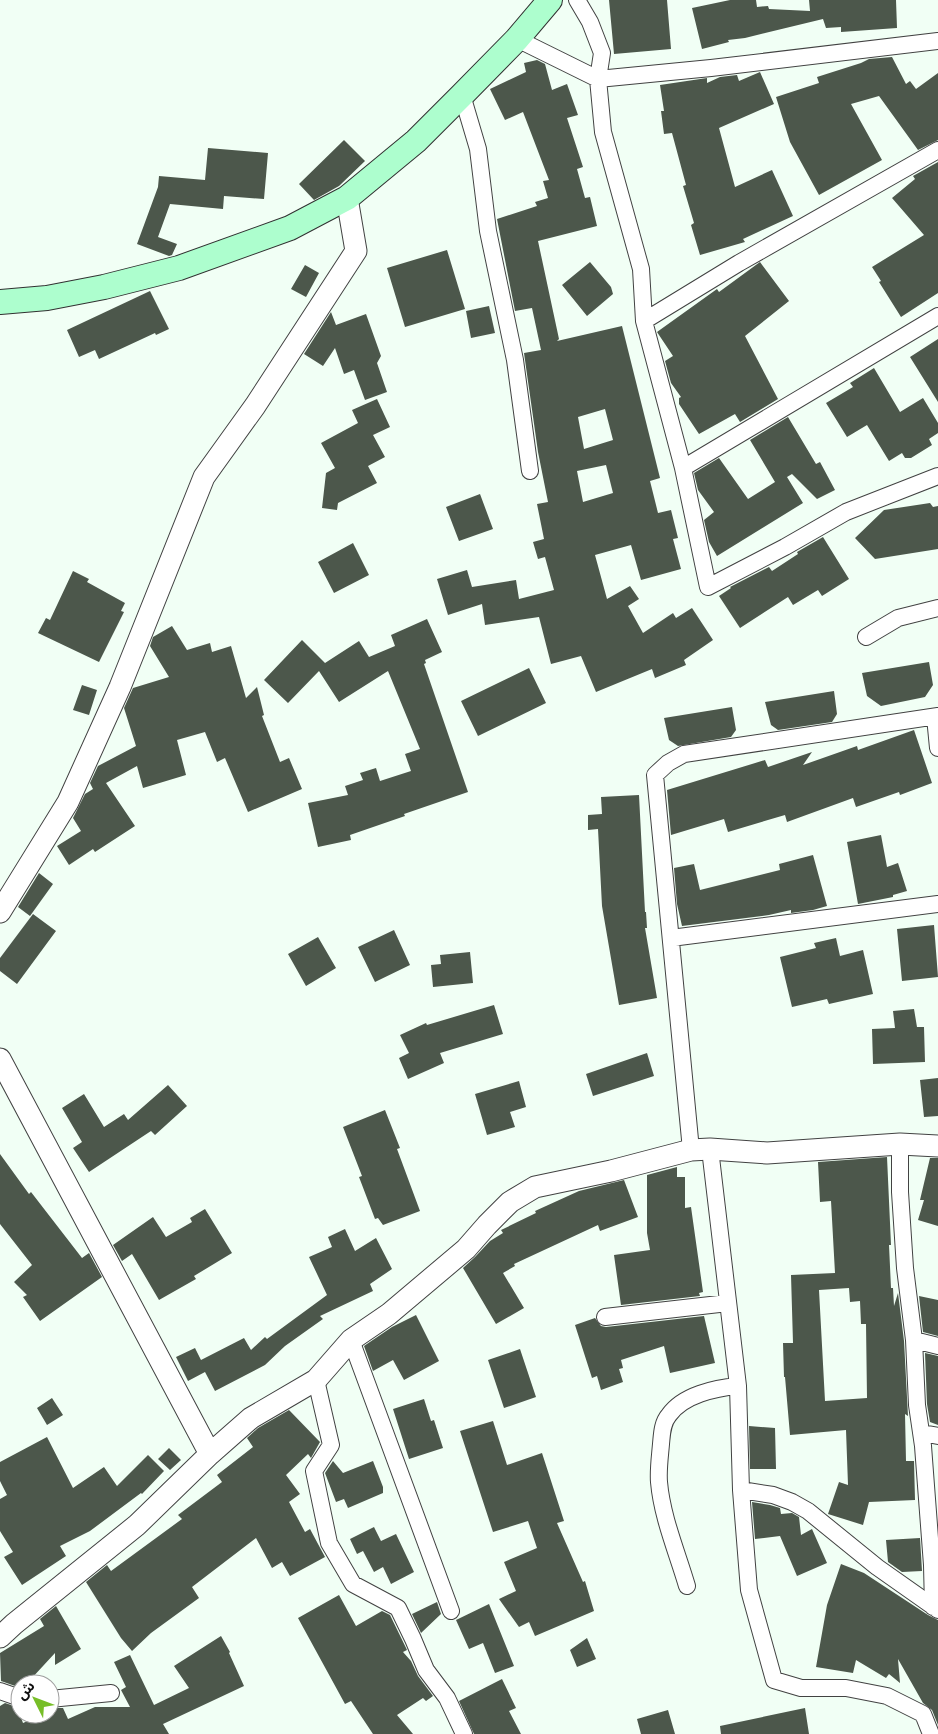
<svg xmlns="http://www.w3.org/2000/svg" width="938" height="1734" font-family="Merriweather,'Noto Sans Arabic',serif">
  <rect width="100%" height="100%" fill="#f1fff5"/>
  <!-- building -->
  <path fill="#4c574b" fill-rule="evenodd" d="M609 0H667L671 49 614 54Z
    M730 0H756L757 7 768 6 769 9 810 11 809 0H896L897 28 841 32V27L826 28 823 19 745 38 728 40 729 42 702 49 692 8Z
    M892 57 906 84 910 81 916 89 938 73V140L918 150 879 96 851 104 882 160 819 195 790 142 776 97 819 83 817 77 861 63 869 59Z
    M537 60 545 64 552 90 567 84 578 115 567 118 583 167 577 169 585 198 590 197 597 226 538 241 559 339 557 341 622 326 660 478 650 481 658 513 671 510 678 538 673 539 681 569 641 580 631 545 595 555 607 599 630 586 639 599 628 606 643 633 673 613 676 618 692 608 713 640 684 660 686 665 655 678 652 669 596 692 581 656 551 664 539 617 485 625 482 604 448 615 437 579 467 570 472 587 516 580 519 599 554 590 545 557 538 559 533 542 544 539 537 504 548 502 538 452 524 353 541 350 532 308 515 311 497 219 537 206 535 202 548 198 543 181 549 180 523 112 505 120 490 89 526 72 524 63ZM605 409 613 440 584 449 578 417ZM606 465 613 493 583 502 577 471Z
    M760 72 774 104 719 128 735 187 772 170 793 216 743 239 745 242 700 255 691 225 694 223 683 186 686 185 672 133 664 134 661 111H664L660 85 707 78V83L720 77 737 75 739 81Z
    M344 140 365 161 339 186 314 200 299 184Z
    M208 148 268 153 264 199 224 196 223 209 170 204 158 237 177 244 172 255 169 256 137 244 158 187 159 176 205 180Z
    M938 162V293L901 317 879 282 881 281 872 267 924 235 892 198 915 179 913 176Z
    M447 250 465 309 405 327 387 268Z
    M590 262 611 287 613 294 587 316 562 285Z
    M760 262 789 301 745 336 778 399 740 422 735 414 699 434 679 404V398L681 397 671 383 665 361 673 356 657 332 717 289 719 292Z
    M305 265 319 273 306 297 291 289Z
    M150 291 169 329 156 335 155 333 99 359 95 350 79 357 67 330Z
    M489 306 495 333 471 338 466 311Z
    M331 312 336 325 366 314 381 356 377 363 387 392 365 400 354 370 344 374 335 348 323 366 304 354Z
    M938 339V402L910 357Z
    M874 368 900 412 923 398 938 423V433L929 439 932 445 911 458H905L902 453 889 461 867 425 847 437 826 403 853 387 850 383Z
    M377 399 390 427 373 435 385 457 368 466 377 483 338 503 337 510 322 508 326 473 335 468 321 443 358 423 352 410Z
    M788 417 816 464 820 462 835 490 817 499 792 474 787 477 803 503 717 556 709 542 704 520 714 512 698 490 694 473 719 458 748 499 775 482 750 440Z
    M480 494 493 529 459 541 446 507Z
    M930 503 933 507 938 506V549L875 559 855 538 884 510Z
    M823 537 849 579 822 596 818 590 793 605 788 597 740 628 719 596 731 588 730 587 769 567 772 571 798 554 797 552Z
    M353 543 369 575 334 593 318 562Z
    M73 571 89 579 87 582 125 603 121 611 124 612 99 662 38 633 46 618 50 620Z
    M427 619 442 652 425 660 426 663 424 664 468 792 404 814 405 816 350 835 351 840 318 847 308 803 348 795 345 786 363 780 360 773 376 768 380 781 411 771 405 754 420 749 388 671 339 702 319 671 288 703 264 680 302 640 325 663 359 641 369 657 395 646 391 635Z
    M172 626 187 650 210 643 212 652 231 646 246 698 257 687 264 715 262 716 280 762 289 758 302 789 248 812 225 758 217 762 205 732 177 740 186 775 143 788 137 766 106 783 135 826 95 852 93 849 69 865 57 846 81 831 73 818 85 794 93 789 90 783 98 766 136 746 124 708 133 688 169 677 150 646 153 637Z
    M929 662 933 685 925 697 881 706 867 696 862 673Z
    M529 668 546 703 478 736 461 701Z
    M82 685 97 690 89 715 73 710Z
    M834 691 837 714 832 722 778 730 771 725 765 702Z
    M732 707 736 730 731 737 678 746 669 740 664 718Z
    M914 730 932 783 900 795 899 792 856 807 853 798 787 822 785 815 728 832 724 819 671 835 667 790 765 760 768 767 812 752 803 765 857 746 858 750Z
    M639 795 645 912H646L647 928H645L657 998 619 1005 602 906 598 829 588 830V815L602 814 601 797Z
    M881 835 887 867 898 863 907 891 893 895V897L858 904 847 842Z
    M813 855 827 906 813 910 791 913V910L769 915 682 926 677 904 674 868 694 864 700 890 780 870 779 864Z
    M39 873 53 884 30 916 18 907Z
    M33 914 56 931 17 984 0 971V958Z
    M934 925 938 977 902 981 897 929Z
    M394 930 410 965 375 982 358 947Z
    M318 937 336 968 306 986 288 954Z
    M836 938 840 956 863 950 873 994 829 1004 827 999 792 1007 780 957 816 948 814 943Z
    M470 952 473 983 433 987 431 965 441 964 440 955Z
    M494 1005 503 1034 440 1053 444 1063 408 1079 399 1058 409 1053 400 1035 426 1023 427 1025Z
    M914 1009 917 1027H924L925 1062 873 1064 872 1029 895 1028 893 1011Z
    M647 1053 654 1076 593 1096 586 1074Z
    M938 1078V1116L924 1117 920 1080Z
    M519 1081 526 1107 510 1112 515 1127 487 1135 475 1094Z
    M168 1085 187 1106 155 1135 151 1131 89 1172 73 1148 82 1142 62 1108 84 1094 104 1127 124 1114 128 1120Z
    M385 1110 400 1148 397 1149 420 1211 383 1225 378 1218 375 1219 359 1177 362 1176 343 1127Z
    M0 1154 29 1194 31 1192 82 1258 89 1253 102 1277 40 1321 23 1297 27 1295 14 1282 32 1265 0 1224Z
    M887 1157 891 1245H889L891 1288H893L894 1306 898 1293 904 1341 908 1416 905 1414 906 1461H914L915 1500 869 1502 863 1525 828 1514 839 1482 848 1485 846 1430 790 1435 785 1377H784L783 1343H793L791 1275 835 1273 831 1201 820 1202 818 1162ZM849 1288 850 1302 860 1301 861 1324H866L867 1398 825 1401 819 1290Z
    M930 1158H938V1226L918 1220 924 1200H920Z
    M677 1167V1177H685V1208L691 1207 703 1292 699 1293 700 1296 621 1305 614 1255 650 1250 647 1233V1175Z
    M624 1180 638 1217 600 1231 598 1225 514 1264 515 1266 503 1273 524 1308 496 1324 463 1268 475 1257 490 1241 503 1233 501 1230 536 1213 535 1211 579 1191Z
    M205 1209 232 1253 194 1276 196 1279 159 1300 132 1254 122 1261 113 1245 153 1217 166 1237 192 1222 190 1218Z
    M345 1229 355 1251 376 1238 392 1269 370 1284 373 1291 320 1316 323 1319 285 1346 265 1365 215 1391 205 1372 188 1381 176 1357 195 1348 201 1360 244 1338 251 1350 265 1337 267 1339 327 1295 309 1257 332 1247 328 1237Z
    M919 1296 938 1300V1336L923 1332Z
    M416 1315 439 1361 404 1380 393 1360 373 1371 364 1346 392 1327Z
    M704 1316 715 1363 670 1373 664 1346 621 1360 623 1368 619 1369 623 1382 601 1390 597 1376 592 1378 575 1325 595 1318 601 1326 606 1327Z
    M520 1349 536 1397 504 1408 488 1360Z
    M925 1353 938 1356V1425L930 1422 927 1404Z
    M52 1398 63 1415 47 1425 37 1408Z
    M424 1399 431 1421 434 1420 443 1448 409 1459 393 1409Z
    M289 1410 320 1442 311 1458 308 1454 286 1475 300 1494 289 1502 305 1532 310 1529 325 1557 290 1576 282 1562 272 1568 256 1538 192 1587 199 1598 151 1633 132 1651 121 1638 86 1582 107 1565 111 1571 182 1519 178 1515 222 1482 217 1475 253 1447 247 1438 258 1428Z
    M493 1421 507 1465 542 1453 564 1521 557 1523 583 1582 585 1581 594 1611 535 1636 529 1622 519 1627 499 1599 516 1591 504 1562 537 1548 528 1521 493 1532 460 1431Z
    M749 1426 775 1428 776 1469H750Z
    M47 1437 73 1488 104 1467 117 1486 148 1455 164 1471 142 1494 141 1493 90 1531 60 1546 66 1556 22 1585 4 1557 13 1552 0 1531V1499L7 1495 0 1481V1462Z
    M169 1448 181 1460 170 1470 158 1459Z
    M333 1461 343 1473 373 1461 383 1487V1493L348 1508 344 1499 336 1502 325 1473Z
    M752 1502 770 1505 780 1508 781 1514 792 1513 799 1517 801 1535 812 1529 827 1563 797 1576 780 1536 755 1539Z
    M374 1527 381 1541 396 1534 414 1572 391 1584 383 1567 374 1572 363 1551 357 1554 350 1539Z
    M920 1538 922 1571 902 1572 888 1562 886 1540Z
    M841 1564 864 1573 928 1615 938 1620V1725L932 1710 923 1703 898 1659 900 1683 889 1674 886 1678 856 1660 853 1673 816 1667 827 1605Z
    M339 1595 356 1626 382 1611 390 1615 407 1650 403 1652 411 1661 418 1676 433 1696 426 1701 423 1698 397 1715 413 1734H373L351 1701 345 1704 298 1618Z
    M437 1602 441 1614 421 1633 412 1614Z
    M489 1604 514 1666 495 1673 483 1643 469 1649 456 1620Z
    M56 1606 81 1649 55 1665V1653L31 1679 18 1687 1 1681 0 1653 44 1626 40 1619Z
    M221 1636 230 1652 229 1653 244 1686 163 1724 169 1734H0V1706L5 1703 17 1707 23 1723 44 1714H50V1712L57 1708H63L68 1719 95 1707H130L121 1690 126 1687 114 1662 130 1655 154 1705 189 1688 174 1666Z
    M587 1638 596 1659 577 1667 570 1650Z
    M502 1679 516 1708 509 1711 521 1734H474L459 1701Z
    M805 1708 809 1734H721L720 1726Z
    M668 1710 675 1734H641L637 1719Z"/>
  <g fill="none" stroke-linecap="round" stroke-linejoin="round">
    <defs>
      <path id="minor" d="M577 0 590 22 602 53 598 79 603 132 641 269 644 321 683 468 708 587 785 547 846 512 938 476
        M517 39 598 79 711 68 938 41
        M462 95 478 149 488 231 515 360 530 471
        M644 321 739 263 938 150
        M683 468 938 316
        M866 637 898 618 938 608
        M935 717 938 748
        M671 938 938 904
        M900 1144V1192L905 1268 914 1340 917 1405 923 1446 932 1565 933 1607
        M691 1150 655 775 668 763 684 754 938 716
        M605 1317 728 1303
        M351 1340 451 1611
        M914 1340 938 1346
        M316 1380 331 1445 314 1471 329 1543 353 1584 398 1608 413 1639 426 1670 447 1698 464 1734
        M738 1386 741 1490 749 1590 774 1680 801 1688H846L887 1696 923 1714 931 1734
        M922 1433 938 1436
        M741 1490 773 1495 792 1502 808 1511 877 1567 938 1610
        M687 1586C677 1552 662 1517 659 1482 658 1470 660 1456 661 1444 662 1434 662 1423 669 1415 683 1395 715 1388 738 1386L710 1149
        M0 1691 20 1698
        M50 1699 111 1693"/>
      <path id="tertiary" d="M0 912 68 802 120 687 204 477 255 406 356 251 347 198
        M0 1059 210 1454
        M0 1637 14 1624 137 1525 210 1454 251 1418 316 1380 351 1340 389 1314 466 1249 487 1225 510 1202 535 1187 611 1171 691 1150 710 1149 767 1153 900 1144 938 1146"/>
      <path id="secondary" d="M0 302 47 298 104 287 179 268 290 228 347 198 416 141 462 95 517 39 550 0"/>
    </defs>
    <!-- minor casing -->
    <use href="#minor" stroke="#424242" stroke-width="18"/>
    <!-- tertiary casing -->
    <use href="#tertiary" stroke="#424242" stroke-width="23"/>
    <!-- secondary casing -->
    <use href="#secondary" stroke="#313131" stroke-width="26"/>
    <!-- minor -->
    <use href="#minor" stroke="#fff" stroke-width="16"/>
    <!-- tertiary -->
    <use href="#tertiary" stroke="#fff" stroke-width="21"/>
    <!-- secondary -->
    <use href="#secondary" stroke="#adfece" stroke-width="24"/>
  </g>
  <!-- north arrow -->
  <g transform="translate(35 1699) rotate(312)"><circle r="24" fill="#ffffff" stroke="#9f9f9f"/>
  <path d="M0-4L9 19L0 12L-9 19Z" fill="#77be28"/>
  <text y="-8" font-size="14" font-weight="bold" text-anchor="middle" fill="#0f0f0f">ش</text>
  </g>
</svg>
